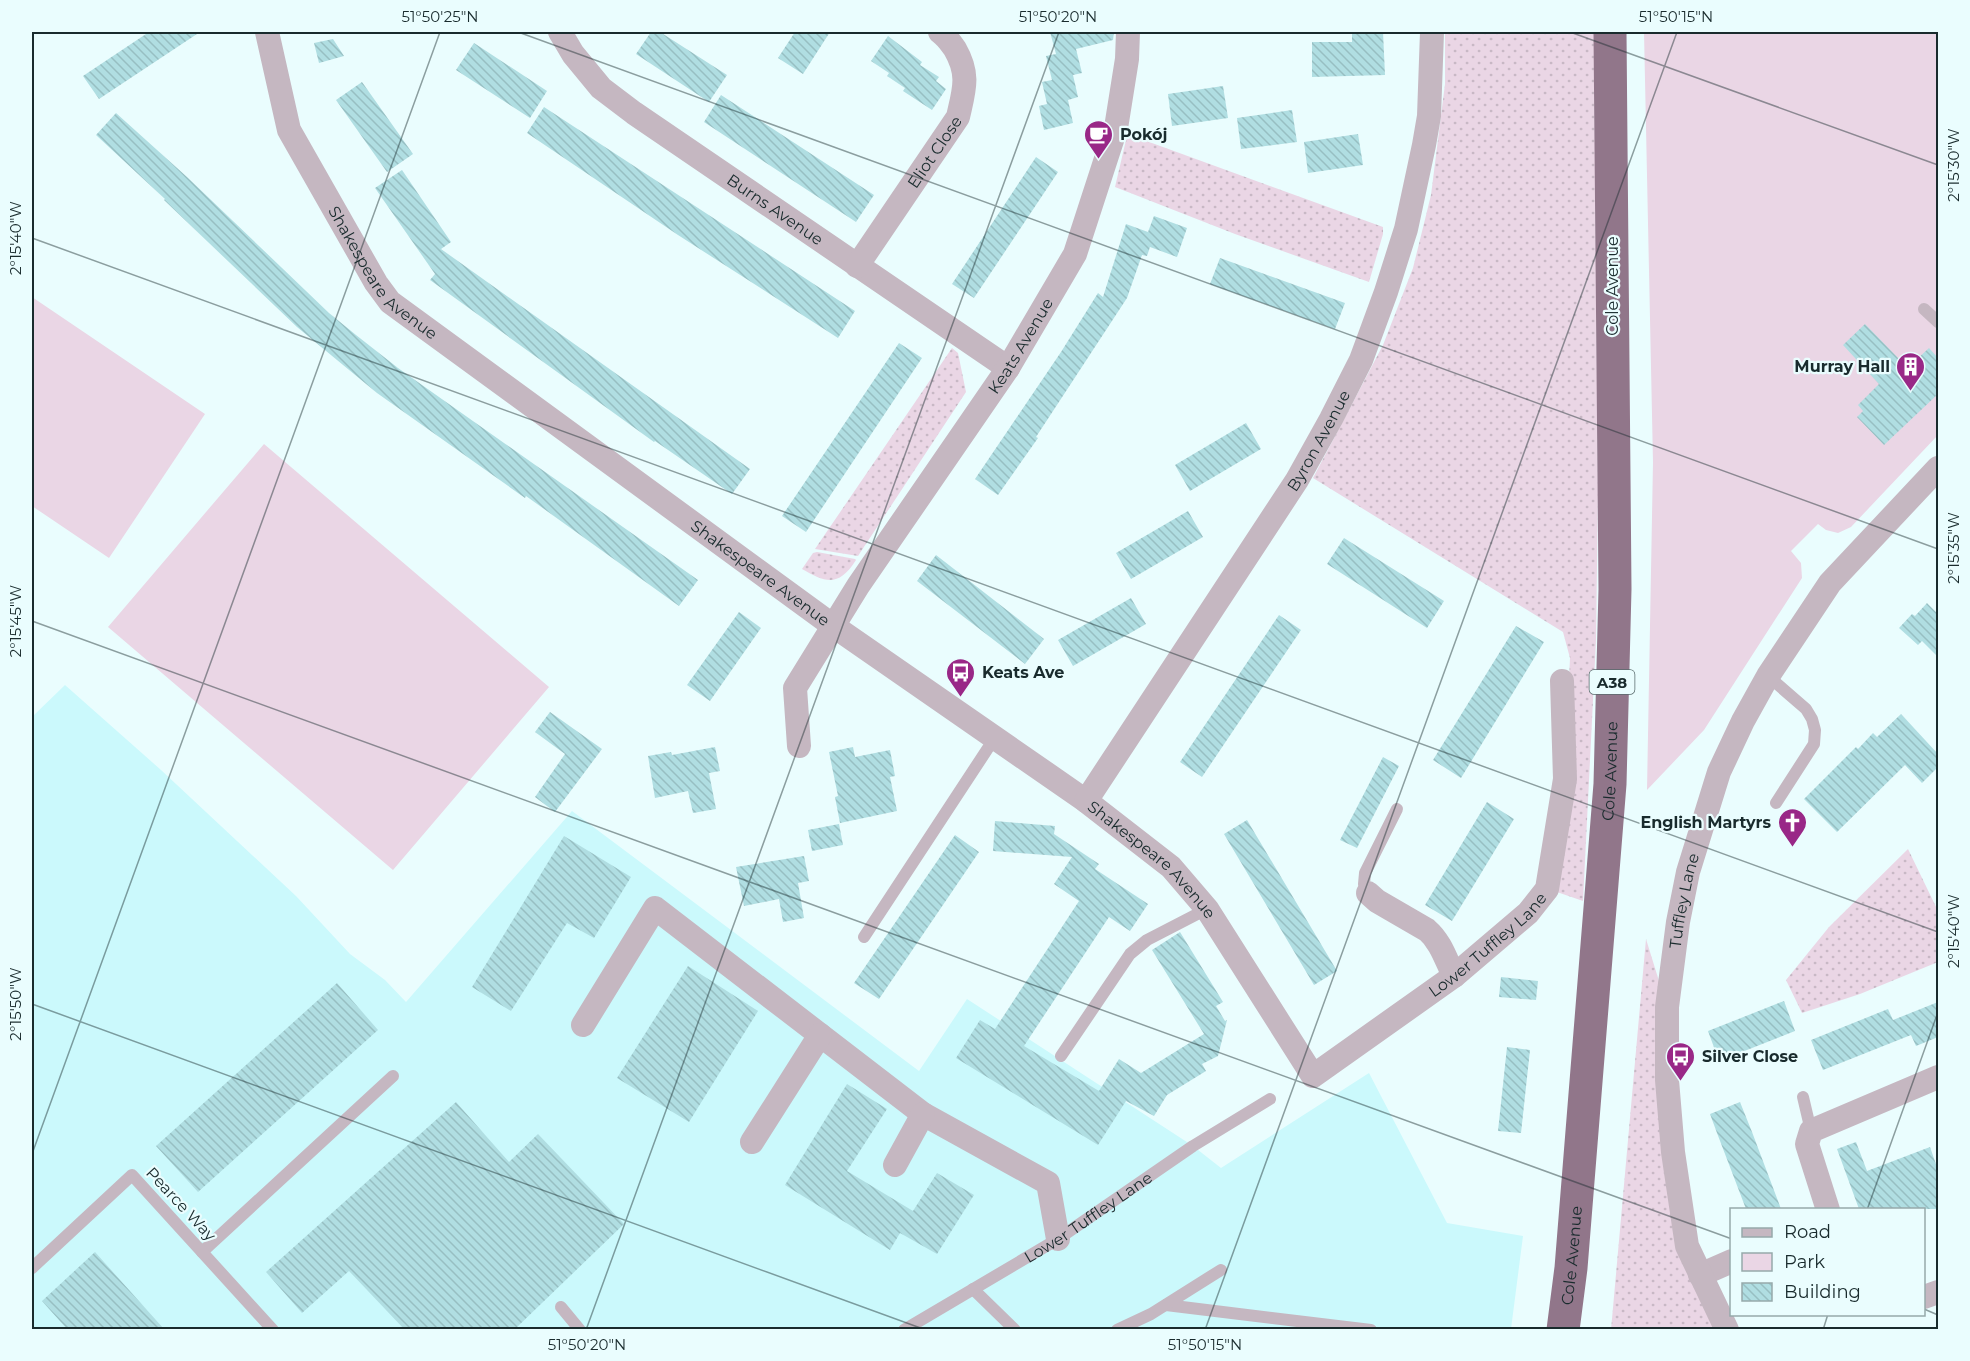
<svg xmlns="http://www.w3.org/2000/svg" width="1970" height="1361" font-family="Montserrat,sans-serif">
  <defs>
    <pattern id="grass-dots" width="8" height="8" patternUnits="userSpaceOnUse" patternTransform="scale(1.5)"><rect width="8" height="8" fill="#ead6e5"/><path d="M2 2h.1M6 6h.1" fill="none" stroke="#c8b8c5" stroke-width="1.8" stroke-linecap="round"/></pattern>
    <pattern id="building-back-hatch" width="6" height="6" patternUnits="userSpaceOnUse" patternTransform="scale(1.5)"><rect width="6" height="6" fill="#b0dee2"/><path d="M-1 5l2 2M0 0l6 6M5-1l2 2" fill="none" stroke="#97bfc2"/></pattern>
  </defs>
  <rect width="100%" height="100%" fill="#eafdfe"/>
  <!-- built -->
  <path fill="#cbf9fc" d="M65 685 161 770 296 896 350 954 385 980 406 1002 572 811 919 1071 967 999 1193 1146 1221 1168 1369 1073 1447 1223 1523 1236 1511 1329 32 1330V717Z"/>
  <!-- grass -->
  <path fill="url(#grass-dots)" d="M1445 32H1594L1598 493 1596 640 1583 901 1554 891 1560 872 1570 658 1563 632 1313 478 1383 345 1413 268 1431 195 1445 84Z
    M1130 135 1383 227V234L1369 282 1235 234 1115 187 1126 140Z
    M952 348 958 353 966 392 858 556 815 549Z
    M817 552 855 559 856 560C839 587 826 583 802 569L813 553Z
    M1908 849 1938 911V962L1860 994 1802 1013 1786 980 1829 927Z
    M1646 939 1667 1007 1687 1246 1727 1329 1611 1330Z"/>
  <!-- green -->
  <path fill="#ead6e5" d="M1644 32H1938V435L1851 527 1838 533 1826 530 1818 524 1791 551 1801 563 1802 578 1704 730 1647 790 1653 462Z
    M32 297 205 414 109 558 32 506Z
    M264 444 549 687 393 870 108 627Z"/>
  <!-- building -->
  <path fill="url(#building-back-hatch)" d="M149 32H200L99 99 83 76Z
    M651 32H660L727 75 709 102 636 54Z
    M795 32H830L803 74 778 58Z
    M1050 32H1114L1113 40 1076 49 1082 73 1073 75 1078 97 1068 100 1073 123 1044 130 1039 106 1047 104 1042 82 1052 80 1046 56 1056 54Z
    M1352 32H1383L1385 75 1312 77V42H1352Z
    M888 36 922 62 920 65 939 77 936 81 946 89 932 110 903 91 905 88 887 76 889 73 871 61Z
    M333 39 344 56 319 63 314 43Z
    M474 43 547 91 530 118 456 70Z
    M362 82 413 154 387 172 336 100Z
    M1223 86 1228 118 1172 126 1168 94Z
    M721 95 874 195 856 222 704 122Z
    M544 107 855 311 838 338 678 235 527 133Z
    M1292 110 1297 142 1241 149 1237 118Z
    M116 113 187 177 329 313 356 335 398 368 698 580 679 606 526 496 525 498 377 393 297 327 164 200 165 199 96 135Z
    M1358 134 1363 165 1308 173 1304 142Z
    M1036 157 1058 172 974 298 952 284Z
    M402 170 451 242 441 249 750 469 732 494 655 441 654 442 430 280 435 274 375 188Z
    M1154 216 1187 228 1177 257 1150 247 1147 256 1142 255 1127 298 1036 437 1038 438 998 495 975 479 1061 352 1098 293 1103 297 1126 224 1148 232Z
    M1220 258 1345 303 1335 329 1210 284Z
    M1865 324 1902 362 1910 355 1915 361 1929 348 1938 358V394L1884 445 1857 417 1863 411 1858 405 1879 384 1843 345Z
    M899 343 922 358 806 532 782 516Z
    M1246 423 1261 449 1190 491 1175 465Z
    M1188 511 1203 537 1131 579 1116 553Z
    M1344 538 1444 601 1427 628 1327 564Z
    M936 555 1044 639 1025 664 917 581Z
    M1131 598 1146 624 1073 666 1058 640Z
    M1927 603 1938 614V657L1922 641 1918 645 1899 628 1912 614 1915 616Z
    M739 612 761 628 710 701 687 685Z
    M1279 615 1301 630 1202 777 1180 762Z
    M1516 626 1544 642 1461 778 1433 760Z
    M550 712 602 749 555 812 535 797 565 754 535 732Z
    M1901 714 1938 754V767L1922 783 1905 765 1837 832 1804 799 1856 747 1858 749 1873 733 1877 737Z
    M715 747 720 771 709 773 716 809 693 813 688 791 655 798 648 756 671 752 672 755Z
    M853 747 855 757 890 750 895 776 890 777 897 811 840 823 835 797 838 796 829 752Z
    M1383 757 1399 766 1357 848 1340 840Z
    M1487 802 1514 819 1452 921 1425 905Z
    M1247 820 1337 971 1314 985 1224 834Z
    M995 821 1055 826 1054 834 1099 864 1095 869 1148 904 1130 931 1109 917 1024 1046 1099 1091 1119 1059 1141 1073 1204 1034 1152 950 1180 932 1223 1002 1216 1006 1225 1021 1227 1020 1218 1056 1202 1064 1206 1071 1167 1095 1154 1116 1126 1101 1098 1145 956 1058 980 1020 995 1029 1079 901 1054 884 1072 857 993 851Z
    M839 824 843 845 812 851 808 830Z
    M955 835 979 852 879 999 854 983Z
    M564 836 631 877 594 938 567 923 511 1011 472 987Z
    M804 856 809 881 798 883 804 918 783 922 779 899 744 906 736 867Z
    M688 966 758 1011 689 1122 617 1078Z
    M1501 977 1538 981 1536 1000 1499 997Z
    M337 983 378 1030 198 1192 156 1146Z
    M1784 1001 1795 1031 1719 1061 1708 1031Z
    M1938 1002V1037L1916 1046 1911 1035 1823 1070 1811 1040 1888 1009 1893 1020Z
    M1507 1047 1530 1050 1521 1133 1498 1131Z
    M847 1084 887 1109 847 1171 913 1211 937 1173 974 1195 937 1254 900 1233 890 1250 785 1185Z
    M456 1102 509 1162 538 1134 624 1224 515 1329H404L349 1271 302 1313 266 1272Z
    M1740 1102 1752 1132 1781 1209H1746L1717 1133 1710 1114Z
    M1856 1142 1867 1171 1930 1147 1938 1170V1209H1859L1837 1149Z
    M95 1252 164 1329H67L42 1301Z"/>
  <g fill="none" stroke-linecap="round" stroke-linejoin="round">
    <!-- service -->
    <g stroke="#c5b7c1" stroke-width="12">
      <path d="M1924 309 1938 322"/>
      <path d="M1768 676 1806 709 1812 719 1815 730 1814 744 1776 803"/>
      <path d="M1368 893 1364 884 1365 873 1397 809"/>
      <path d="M864 937 994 739"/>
      <path d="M1061 1056 1130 954 1147 940 1207 909"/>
      <path d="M1803 1097 1811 1131"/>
      <path d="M202 1252 393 1076"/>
      <path d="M32 1268 132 1175 273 1330"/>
      <path d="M973 1289 1015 1330"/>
      <path d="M1166 1305 1371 1330"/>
      <path d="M561 1307 580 1330"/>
      <path id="s1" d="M904 1330 1058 1239 1193 1146 1270 1099"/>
      <path d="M1117 1330 1151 1314 1221 1270"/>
    </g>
    <!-- minor -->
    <g stroke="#c5b7c1" stroke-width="24">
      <path id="s2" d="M267 32 289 130 376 283 390 302 832 625 1086 801 1171 867 1207 909 1313 1076 1454 976 1528 913 1547 889 1565 779 1562 681"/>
      <path id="s3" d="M560 32 573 54 601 88 634 113 1008 368"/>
      <path id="s4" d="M857 266 958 117C964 90 970 75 955 49 950 42 947 37 940 32"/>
      <path id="s5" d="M799 746 795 688 858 586 1008 368 1075 254 1116 128 1127 59 1128 32"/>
      <path id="s6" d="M1086 801 1297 480 1331 419 1361 360 1386 292 1406 229 1424 145 1429 116 1432 32"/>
      <path d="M1368 893 1377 901 1427 930C1441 942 1446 960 1454 976"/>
      <path d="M583 1025 655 908 923 1114 1048 1183 1058 1239"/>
      <path d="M752 1142 820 1035"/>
      <path d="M895 1165 923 1114"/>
      <path d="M1828 1210 1807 1144 1811 1131 1938 1077"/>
      <path d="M1700 1275 1732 1261"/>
      <path d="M1924 1297 1938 1292"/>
      <path id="s7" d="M1727 1330 1687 1246 1673 1152 1667 1080V1007L1678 922 1688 872 1719 772 1743 721 1768 676 1830 583 1938 468"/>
    </g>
    <!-- trunk -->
    <path stroke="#91768a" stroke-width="33" id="s8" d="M1563 1330 1571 1268 1610 784 1615 589 1610 32"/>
  </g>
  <!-- ticks -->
  <path fill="none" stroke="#192b2d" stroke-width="1.5" stroke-opacity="0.45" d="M518 32 1938 549M1570 32 1938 165M32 238 1938 932M32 621 1732 1239M32 1004 926 1330M32 1154 440 32M1867 1210 1938 1012M1924 1309 1938 1315M586 1330 1059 32M1205 1330 1677 32M1823 1330 1828 1314"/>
  <!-- icons -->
  <defs>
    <symbol id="cafe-pin" viewBox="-11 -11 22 30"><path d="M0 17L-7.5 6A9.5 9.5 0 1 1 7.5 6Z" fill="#992887" stroke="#eafdfe"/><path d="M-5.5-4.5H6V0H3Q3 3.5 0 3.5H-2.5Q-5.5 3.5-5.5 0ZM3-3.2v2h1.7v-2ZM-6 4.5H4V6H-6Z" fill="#fff"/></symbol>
    <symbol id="building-pin" viewBox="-11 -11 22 30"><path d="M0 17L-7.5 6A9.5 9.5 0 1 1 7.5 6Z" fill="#992887" stroke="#eafdfe"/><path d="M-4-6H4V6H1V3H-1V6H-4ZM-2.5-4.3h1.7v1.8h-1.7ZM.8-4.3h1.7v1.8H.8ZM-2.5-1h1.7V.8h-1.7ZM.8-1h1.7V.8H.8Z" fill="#fff"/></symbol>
    <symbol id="bus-pin" viewBox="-11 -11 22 30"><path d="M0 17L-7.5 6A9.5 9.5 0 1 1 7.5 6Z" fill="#992887" stroke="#eafdfe"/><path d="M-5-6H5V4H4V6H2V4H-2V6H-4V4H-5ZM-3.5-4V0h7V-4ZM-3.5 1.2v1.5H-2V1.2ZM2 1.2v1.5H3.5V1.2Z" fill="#fff"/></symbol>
    <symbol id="church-pin" viewBox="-11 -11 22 30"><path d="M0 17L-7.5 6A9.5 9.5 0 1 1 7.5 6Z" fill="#992887" stroke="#eafdfe"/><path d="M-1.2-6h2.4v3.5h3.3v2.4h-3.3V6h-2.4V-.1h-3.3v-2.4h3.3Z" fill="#fff"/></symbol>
  </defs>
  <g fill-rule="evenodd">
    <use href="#cafe-pin" x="1082" y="118" width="33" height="45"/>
    <use href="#building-pin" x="1894" y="350" width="33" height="45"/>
    <use href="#bus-pin" x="944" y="656" width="33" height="45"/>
    <use href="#church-pin" x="1776" y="806" width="33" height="45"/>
    <use href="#bus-pin" x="1664" y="1040" width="33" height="45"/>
  </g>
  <g text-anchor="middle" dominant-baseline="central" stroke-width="4.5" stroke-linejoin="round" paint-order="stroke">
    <!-- shield labels -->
    <rect fill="#eafdfe" stroke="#586a6c" stroke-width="1.5" x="1589.5" y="670" width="45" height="24" rx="4.5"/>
    <g font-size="15" font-weight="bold" fill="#192b2d">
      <text x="1612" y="682">A38</text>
    </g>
    <!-- poi labels -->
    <g font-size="16" font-weight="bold" fill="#192b2d" stroke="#eafdfe" text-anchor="start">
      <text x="1120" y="134">Pokój</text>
      <text x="1890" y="366" text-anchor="end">Murray Hall</text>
      <text x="982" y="672">Keats Ave</text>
      <text x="1771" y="822" text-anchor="end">English Martyrs</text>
      <text x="1702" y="1056">Silver Close</text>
    </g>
    <!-- street labels -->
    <g font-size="16" fill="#192b2d" stroke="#eafdfe">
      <text stroke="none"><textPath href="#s4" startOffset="138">Eliot Close</textPath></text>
      <text stroke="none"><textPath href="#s3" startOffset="282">Burns Avenue</textPath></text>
      <text stroke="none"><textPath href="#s2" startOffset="273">Shakespeare Avenue</textPath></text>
      <text transform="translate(1612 286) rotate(-90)">Cole Avenue</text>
      <text stroke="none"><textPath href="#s5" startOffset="468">Keats Avenue</textPath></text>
      <text stroke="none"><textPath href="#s6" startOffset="429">Byron Avenue</textPath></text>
      <text stroke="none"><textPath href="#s2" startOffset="759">Shakespeare Avenue</textPath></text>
      <text stroke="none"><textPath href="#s8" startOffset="561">Cole Avenue</textPath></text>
      <text stroke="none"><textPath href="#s2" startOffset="1245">Shakespeare Avenue</textPath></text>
      <text stroke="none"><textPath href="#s7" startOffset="441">Tuffley Lane</textPath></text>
      <text stroke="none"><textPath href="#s2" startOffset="1736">Lower Tuffley Lane</textPath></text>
      <text transform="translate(181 1204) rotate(47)">Pearce Way</text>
      <text stroke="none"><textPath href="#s1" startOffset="216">Lower Tuffley Lane</textPath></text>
      <text stroke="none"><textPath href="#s8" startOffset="75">Cole Avenue</textPath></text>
    </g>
  </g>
  <!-- border -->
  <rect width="1970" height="1361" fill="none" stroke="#eafdfe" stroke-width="66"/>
  <!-- legend -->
  <rect x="1730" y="1208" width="195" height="108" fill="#eafdfe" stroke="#96a9aa" stroke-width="1.5"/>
  <rect x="1742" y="1228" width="30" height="9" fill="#c5b7c1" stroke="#96a9aa" stroke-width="1.5"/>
  <text x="1784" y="1238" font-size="18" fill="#192b2d">Road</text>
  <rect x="1742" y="1253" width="30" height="18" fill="#ead6e5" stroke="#96a9aa" stroke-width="1.5"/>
  <text x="1784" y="1268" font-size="18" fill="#192b2d">Park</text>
  <rect x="1742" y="1283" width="30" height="18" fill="url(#building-back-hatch)" stroke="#96a9aa" stroke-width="1.5"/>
  <text x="1784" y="1298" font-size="18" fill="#192b2d">Building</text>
  <rect x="33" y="33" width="1904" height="1295" fill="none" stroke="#192b2d" stroke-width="2"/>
  <g font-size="15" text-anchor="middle" fill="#192b2d">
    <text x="440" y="22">51°50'25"N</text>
    <text x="1058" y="22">51°50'20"N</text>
    <text x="1676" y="22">51°50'15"N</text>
    <text transform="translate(1954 165) rotate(-90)" y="5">2°15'30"W</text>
    <text transform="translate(16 238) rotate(-90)" y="5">2°15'40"W</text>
    <text transform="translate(1954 548) rotate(-90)" y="5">2°15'35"W</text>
    <text transform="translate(16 621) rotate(-90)" y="5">2°15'45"W</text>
    <text transform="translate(1954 931) rotate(-90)" y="5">2°15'40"W</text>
    <text transform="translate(16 1004) rotate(-90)" y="5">2°15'50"W</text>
    <text x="587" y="1350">51°50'20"N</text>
    <text x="1205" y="1350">51°50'15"N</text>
  </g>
</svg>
